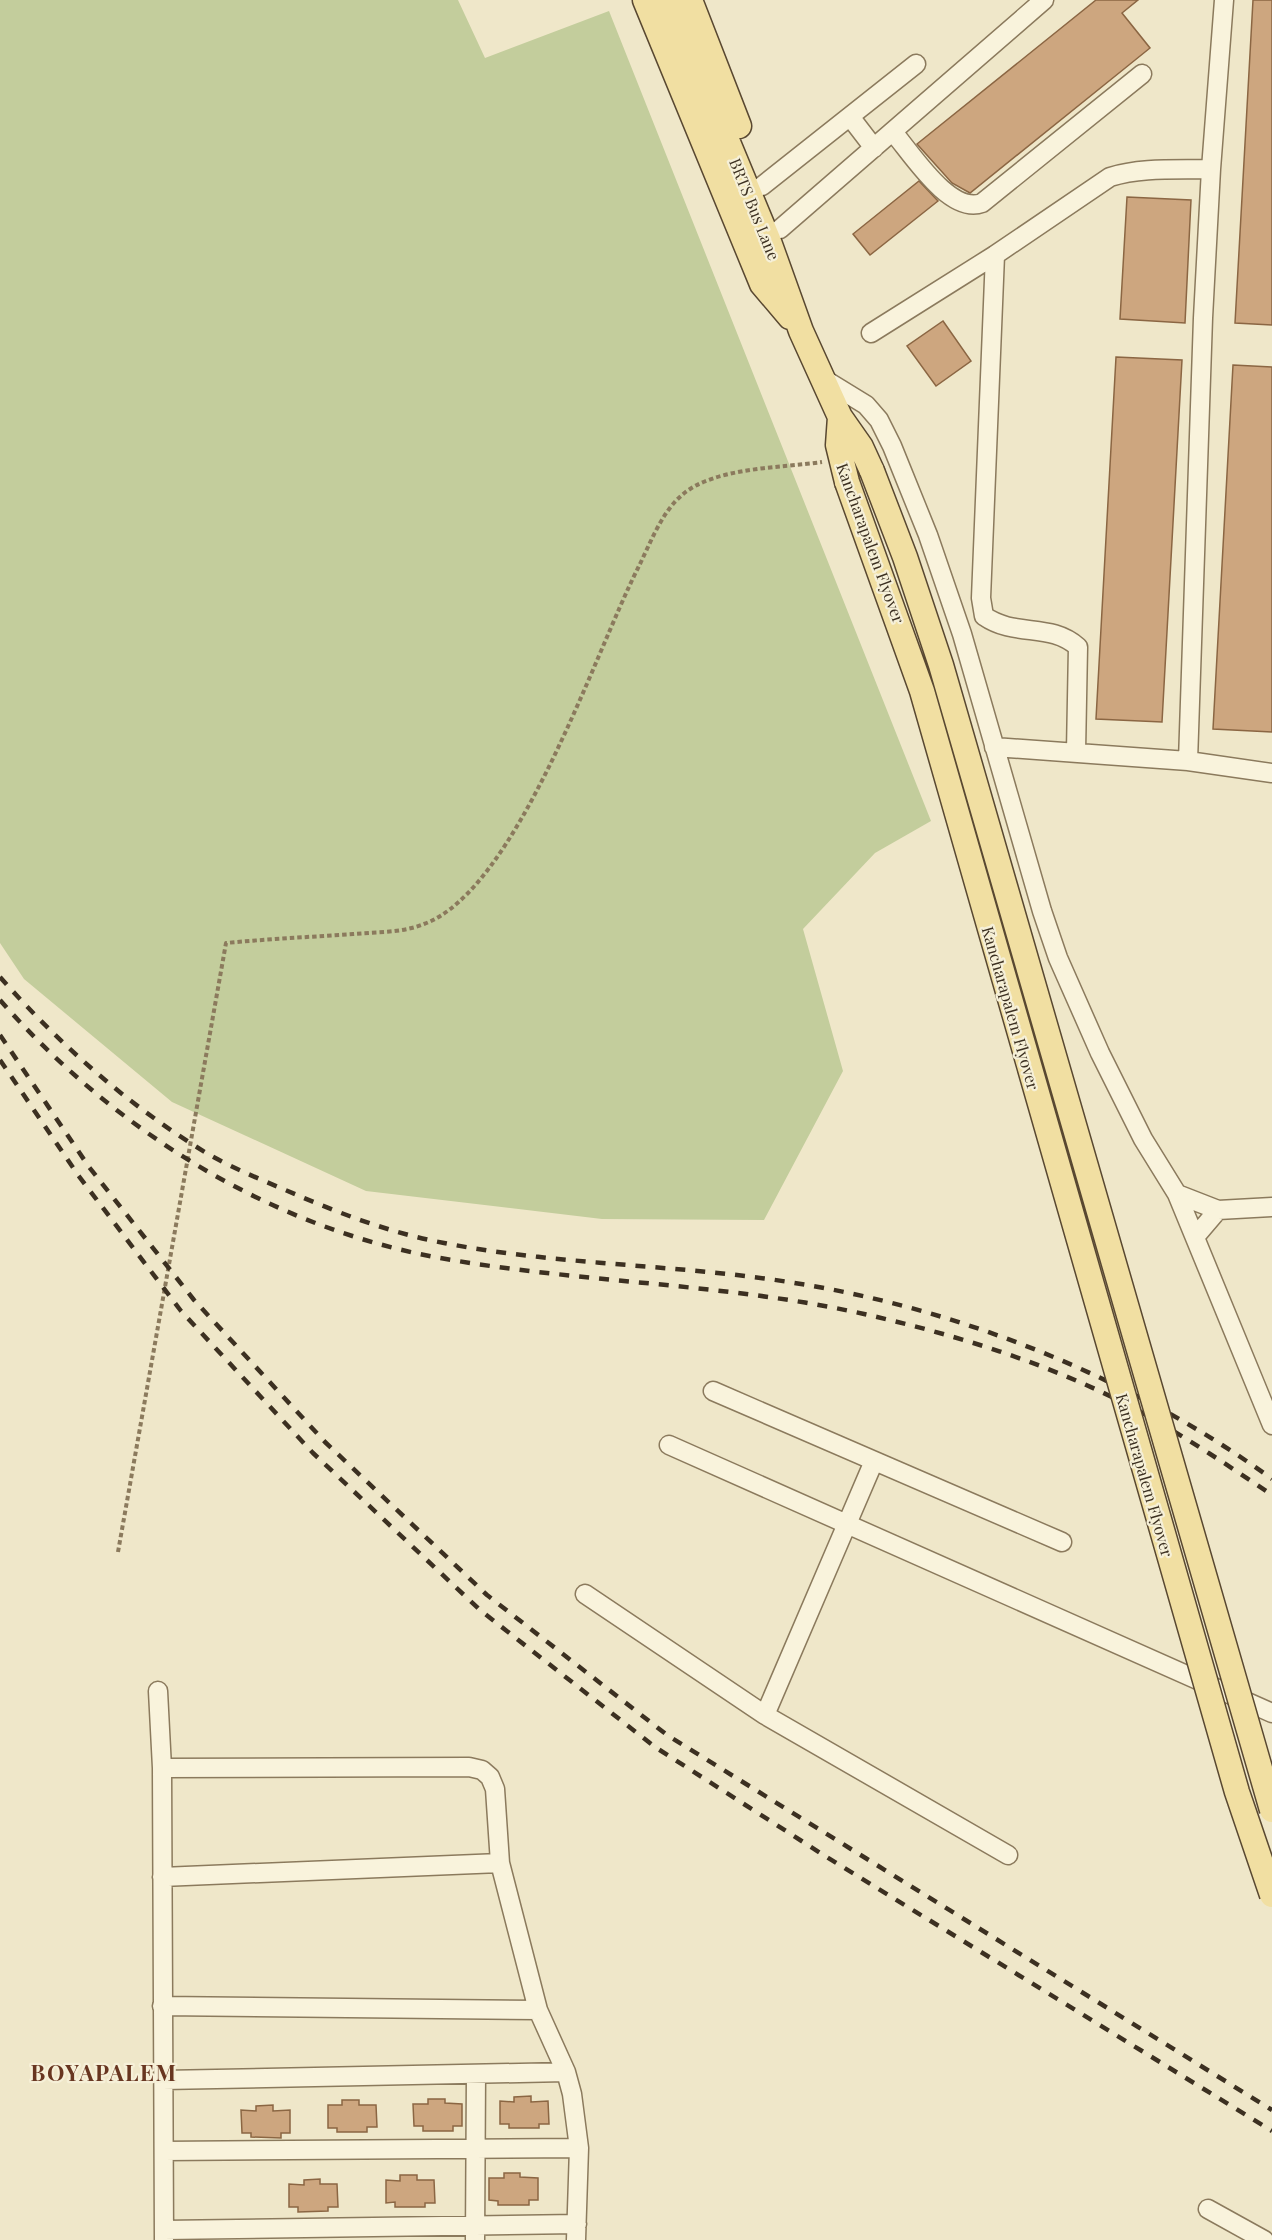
<svg xmlns="http://www.w3.org/2000/svg" width="1272" height="2240" font-family="'Playfair Display',serif">
  <rect width="100%" height="100%" fill="#efe7c9"/>
  <!-- green -->
  <path fill="#c3cd9c" d="M0 0H458L485 58 609 11 931 821 875 853 803 929 843 1071 764 1220 602 1219 366 1191 172 1102 24 979 0 943Z"/>
  <!-- building -->
  <path fill="#cda67f" stroke="#8b6643" stroke-width="1.5" d="M1096 0H1138L1122 13 1150 48 970 193 952 183 917 144Z
    M1253 0H1272V325L1235 323Z
    M919 181 938 201 870 255 853 234Z
    M1127 197 1191 200 1185 323 1120 319Z
    M943 321 971 361 936 386 907 346Z
    M1116 357 1182 360 1162 722 1096 719Z
    M1233 365 1272 367V732L1213 729Z
    M531 2096V2102L548 2101 549 2124H539V2128H509V2124H500V2101L514 2102V2097Z
    M428 2099H445V2103L462 2104V2126H453V2131H423V2126H414L413 2104H428Z
    M342 2100H359V2105H376L377 2127H367V2132H337V2128H328V2105H342Z
    M273 2105V2111L290 2110V2133H281V2138L251 2137V2133H242L241 2110 256 2111V2106Z
    M504 2173H520V2177L538 2178V2200H529V2205H498V2201L489 2200V2178H504Z
    M400 2175H417V2180H434L435 2203H425V2207H395V2202L386 2203V2180L400 2181Z
    M320 2179V2184H337L338 2207H328V2211L298 2212V2207H289V2184L304 2185V2180Z"/>
  <g fill="none" stroke-linecap="round" stroke-linejoin="round">
    <defs>
      <path id="minor" d="M851 118 874 148
        M893 132C912 154 950 215 982 203L1142 74
        M762 186 916 64
        M780 229 1044 0
        M995 255 981 598 984 616C1016 638 1050 622 1078 647L1076 751
        M871 333 995 255 1110 177C1142 167 1178 170 1211 169L1224 0
        M822 378 866 405 879 420 892 446 928 535 962 634 1042 911 1058 958 1100 1053 1143 1139 1177 1194 1272 1425
        M994 747 1188 761 1272 773
        M1188 761 1203 318 1211 169
        M1177 1194 1218 1210 1272 1207
        M1195 1237 1218 1210
        M713 1391 1062 1542
        M669 1445 1272 1713
        M585 1594 765 1715 1008 1855
        M158 1691 162 1768 164 2240
        M765 1715 874 1461
        M162 1768 469 1767 482 1770 490 1777 495 1789 500 1863 538 2010 566 2072 572 2094 579 2148 576 2240
        M162 1877 500 1863
        M162 2006 538 2010
        M163 2080 566 2072
        M164 2151 579 2148
        M1208 2209 1264 2240
        M164 2230 577 2224
        M475 2240 476 2074"/>
      <path id="major" d="M645 0 762 284 790 317
        M669 0 768 239 801 331 840 417 861 447 872 471
        M690 0 739 126
        M840 417 838 445 847 482"/>
    </defs>
    <!-- minor casing -->
    <use href="#minor" stroke="#8b7a5d" stroke-width="21"/>
    <!-- major casing -->
    <use href="#major" stroke="#594831" stroke-width="27"/>
    <!-- path -->
    <path stroke="#8b7a5d" stroke-width="4" stroke-dasharray="4.5 3" stroke-linecap="butt" d="M118 1552 226 943C268 939 310 937 353 934 376 932 402 933 424 924 517 890 594 655 638 568 650 544 661 513 682 495 714 467 781 468 822 462"/>
    <!-- minor -->
    <use href="#minor" stroke="#f9f3dc" stroke-width="18"/>
    <!-- major -->
    <use href="#major" stroke="#f1dfa2" stroke-width="24"/>
    <!-- rail -->
    <path stroke="#3c3021" stroke-width="4.5" stroke-dasharray="10 10" stroke-linecap="butt" d="M0 977C61 1046 129 1106 208 1154 238 1171 272 1184 304 1198 349 1217 396 1234 444 1243 562 1266 683 1264 801 1284 966 1311 1136 1380 1272 1479
      M0 1000C114 1130 269 1227 440 1258 581 1283 725 1283 864 1314 961 1336 1061 1367 1148 1416 1190 1440 1232 1468 1272 1495
      M0 1035 89 1167 194 1300 325 1442 487 1595 667 1735 1272 2110
      M0 1060 78 1175 181 1311 313 1453 480 1610 655 1747 825 1856 1272 2131"/>
    <defs>
      <path id="major-bridge" d="M872 471 905 557 941 665 1272 1810
        M847 482 922 691 1237 1792 1272 1895"/>
    </defs>
    <!-- major-bridge casing -->
    <use href="#major-bridge" stroke="#594831" stroke-width="27" stroke-linecap="butt"/>
    <!-- major-bridge -->
    <use href="#major-bridge" stroke="#f1dfa2" stroke-width="24"/>
  </g>
  <g text-anchor="middle" dominant-baseline="central" stroke-width="4.5" stroke-linejoin="round" paint-order="stroke">
    <!-- street labels -->
    <g font-size="16" fill="#3c3021" stroke="#f6f0d8">
      <text transform="translate(755 209) rotate(68)">BRTS Bus Lane</text>
      <text transform="translate(871 543) rotate(70)">Kancharapalem Flyover</text>
      <text transform="translate(1011 1008) rotate(74)">Kancharapalem Flyover</text>
      <text transform="translate(1145 1475) rotate(74)">Kancharapalem Flyover</text>
    </g>
    <!-- district labels -->
    <g font-size="22" font-weight="bold" letter-spacing="1.5" fill="#683620" stroke="#f6f0d8">
      <text x="104" y="2072">BOYAPALEM</text>
    </g>
  </g>
</svg>
